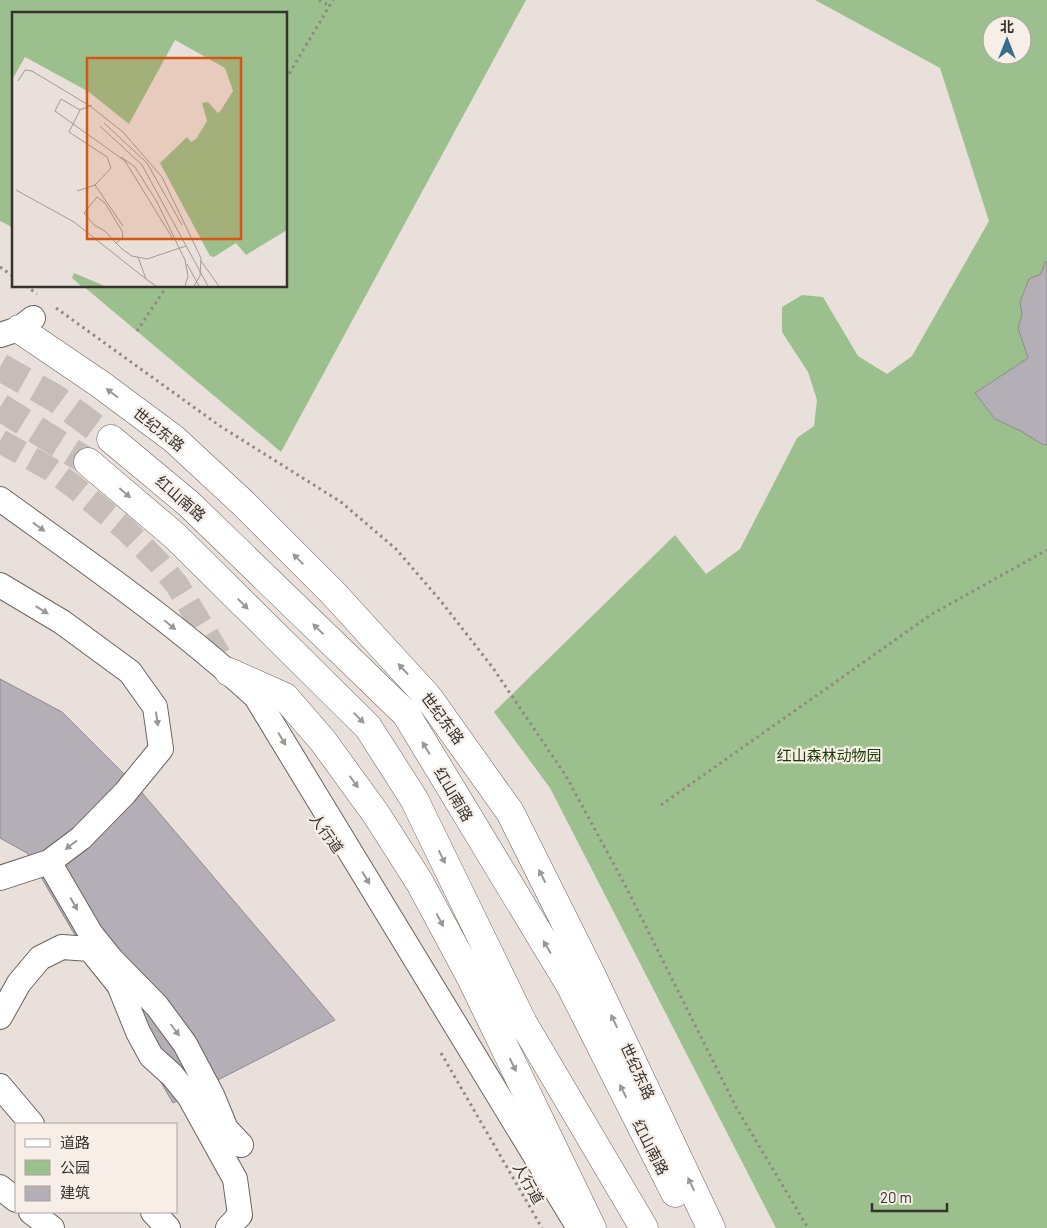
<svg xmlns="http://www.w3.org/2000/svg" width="1047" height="1228" font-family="Barlow,'Noto Sans SC',sans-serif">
  <rect width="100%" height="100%" fill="#eae0db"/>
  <!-- green -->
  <path fill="#9cc08d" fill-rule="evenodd" d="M0 0H526L281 452 83 286H286V14H14V228L0 221Z
    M815 0H1047V1228H776L550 788 494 712 675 535 706 574 740 549 797 438 814 426 817 400 808 372 782 332V307L802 295 823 297 858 356 887 374 912 356 989 221 940 68ZM992 25H1022V55H992Z"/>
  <!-- building -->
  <path fill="#b4aeb6" stroke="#8e8990" d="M1045 262H1047V445L1042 444 1021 431 995 419 975 393 1028 358 1018 328 1022 315 1020 302 1029 279 1041 274Z
    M0 679 62 712 138 788 335 1020 173 1103 27 853 0 838Z"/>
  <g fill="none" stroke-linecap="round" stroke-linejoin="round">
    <!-- minor-tunnel -->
    <path stroke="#c6bdb9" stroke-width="24" stroke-dasharray="24 12" stroke-linecap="butt" d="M0 441 50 469 72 485 125 529 160 564 177 585 228 670"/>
    <!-- major-tunnel -->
    <path stroke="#c6bdb9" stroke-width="28" stroke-dasharray="28 14" stroke-linecap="butt" d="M0 367 55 398 111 439
      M0 407 88 462"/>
    <defs>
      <path id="minor" d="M0 335 19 329 33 318
        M0 499C87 562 177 624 256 697L579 1228
        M0 585 62 622 130 672 155 707 161 749 125 793 81 838 49 862 0 878
        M49 862 91 934 112 960 157 1006 185 1044 212 1095 226 1129 241 1145
        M0 1017 19 983 40 958 62 947 90 949 119 985 138 1032 151 1056 172 1075 189 1096 235 1179 240 1215 228 1228
        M0 1086 32 1124
        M0 1187 16 1200
        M31 1212 52 1228
        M153 1212 168 1228"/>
      <path id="major" d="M19 329 100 384 174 439 244 504 333 593 428 697 510 812 591 974 711 1228
        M111 439 189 504 406 714 570 985 675 1193
        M88 462 175 536 368 727 414 799 523 1023 644 1228
        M229 672 285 697 323 741 376 814 420 883 471 978 592 1228"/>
    </defs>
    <!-- minor casing -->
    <use href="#minor" stroke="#6b635e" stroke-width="26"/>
    <!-- major casing -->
    <use href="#major" stroke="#6b635e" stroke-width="29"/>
    <!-- path -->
    <path stroke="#8f8884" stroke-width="3" stroke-dasharray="2.5 4" stroke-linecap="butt" d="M319 0 330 6
      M286 79 333 0
      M0 267 14 277
      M26 286 37 294
      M56 308 220 426 341 502 396 549 440 600 493 668 566 776 625 885 737 1109 808 1228
      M137 331 167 286
      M661 805 932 614 1047 550
      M441 1053 542 1228"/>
    <!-- minor -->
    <use href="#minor" stroke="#fff" stroke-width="24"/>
    <!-- major -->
    <use href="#major" stroke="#fff" stroke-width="28"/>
  </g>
  <!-- one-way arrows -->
  <defs><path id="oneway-solid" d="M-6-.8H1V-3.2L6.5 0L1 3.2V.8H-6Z" transform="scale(1.25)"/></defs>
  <g fill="#9a9897">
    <use href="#oneway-solid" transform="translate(112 393) rotate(-143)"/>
    <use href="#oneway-solid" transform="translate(125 493) rotate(41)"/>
    <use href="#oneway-solid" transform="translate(39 527) rotate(36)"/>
    <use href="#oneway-solid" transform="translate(298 559) rotate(-135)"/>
    <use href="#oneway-solid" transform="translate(243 604) rotate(45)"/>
    <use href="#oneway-solid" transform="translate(42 610) rotate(31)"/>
    <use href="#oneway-solid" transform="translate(170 625) rotate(39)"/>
    <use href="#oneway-solid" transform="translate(318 629) rotate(-136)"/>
    <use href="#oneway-solid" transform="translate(403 669) rotate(-133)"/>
    <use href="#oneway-solid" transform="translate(359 718) rotate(45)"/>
    <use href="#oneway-solid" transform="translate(157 719) rotate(82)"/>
    <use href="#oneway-solid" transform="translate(282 739) rotate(59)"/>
    <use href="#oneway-solid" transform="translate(426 748) rotate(-121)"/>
    <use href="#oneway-solid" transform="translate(354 782) rotate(54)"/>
    <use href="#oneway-solid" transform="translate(71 845) rotate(143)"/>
    <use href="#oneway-solid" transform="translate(442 857) rotate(64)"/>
    <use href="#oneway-solid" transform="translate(542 876) rotate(-117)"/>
    <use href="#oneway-solid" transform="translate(366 878) rotate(59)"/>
    <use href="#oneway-solid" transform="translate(74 904) rotate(60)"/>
    <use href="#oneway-solid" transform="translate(440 920) rotate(62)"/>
    <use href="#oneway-solid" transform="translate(547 947) rotate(-121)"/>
    <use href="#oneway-solid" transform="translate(614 1021) rotate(-115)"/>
    <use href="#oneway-solid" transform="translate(175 1030) rotate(53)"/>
    <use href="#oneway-solid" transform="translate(513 1065) rotate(64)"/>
    <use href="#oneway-solid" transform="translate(623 1091) rotate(-117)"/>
    <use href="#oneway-solid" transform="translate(691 1184) rotate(-115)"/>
  </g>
  <g text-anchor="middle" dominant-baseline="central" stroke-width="4.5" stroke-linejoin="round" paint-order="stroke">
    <!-- street labels -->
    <g font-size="15" fill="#35322f" stroke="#f7eee8">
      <text transform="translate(159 429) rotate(38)">世纪东路</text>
      <text transform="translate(181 498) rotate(41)">红山南路</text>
      <text transform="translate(443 718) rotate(53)">世纪东路</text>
      <text transform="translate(454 794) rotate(59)">红山南路</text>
      <text transform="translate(327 833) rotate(54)">人行道</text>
      <text transform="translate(638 1071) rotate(65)">世纪东路</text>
      <text transform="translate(651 1147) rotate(63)">红山南路</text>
      <text transform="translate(529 1183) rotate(60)">人行道</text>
    </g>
    <!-- park labels -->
    <g font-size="15" fill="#153b00" stroke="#f7eee8">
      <text x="829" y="755">红山森林动物园</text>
    </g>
  </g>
  <!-- overview -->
  <g transform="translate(12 12)">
    <rect width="275" height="275" fill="#eae0db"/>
    <path d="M0 1H275V218L234 243 224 231 202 245 198 244 148 151 175 125 179 130 184 127 195 109 190 91 196 90 206 101 209 98 221 79 213 56 163 28 117 112 77 80 13 45 0 68ZM62 261 93 274H69L60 266Z" fill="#9cc08d"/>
    <path fill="none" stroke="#a29a96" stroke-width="1" d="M6 69 13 58 20 59 78 94M78 94 111 120 150 165 189 246 188 264 182 274M68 98 49 87 43 99 113 149 161 227M92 111 135 151 170 213M88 114 130 153 196 274M109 145 123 155 145 190 173 248 176 264 173 274M83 173 111 214M4 178 62 210 134 267M65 179 83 173 99 156 95 145 57 120 68 98 80 93M104 231 111 225 110 219 93 191 85 185 72 201 82 213 93 219 104 231 110 237 120 244 135 247 174 234M126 245 134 267 144 274M189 249 207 274M175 252 187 274"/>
    <path fill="#d65510" fill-opacity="0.15" stroke="#d65510" stroke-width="2.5" d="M75 46H229V227H75Z"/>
    <rect width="275" height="275" fill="none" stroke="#35322f" stroke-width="2.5"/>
  </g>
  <!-- legend -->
  <rect x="15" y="1123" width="162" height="90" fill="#f7eee8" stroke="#a9a39e"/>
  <rect x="25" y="1139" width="25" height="8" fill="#ffffff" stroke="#a9a39e"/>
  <text x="60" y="1148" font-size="15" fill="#35322f">道路</text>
  <rect x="25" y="1160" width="25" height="15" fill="#9cc08d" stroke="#a9a39e"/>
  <text x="60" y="1173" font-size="15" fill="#35322f">公园</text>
  <rect x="25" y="1186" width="25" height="15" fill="#b4aeb6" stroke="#a9a39e"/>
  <text x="60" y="1198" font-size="15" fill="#35322f">建筑</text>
  <!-- north arrow -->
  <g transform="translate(1007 40)"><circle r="24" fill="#f7eee8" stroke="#a9a39e"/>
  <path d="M0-4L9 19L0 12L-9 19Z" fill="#367088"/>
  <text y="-8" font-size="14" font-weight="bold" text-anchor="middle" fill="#35322f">北</text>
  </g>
  <!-- scale -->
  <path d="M872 1203v8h75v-8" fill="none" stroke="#35322f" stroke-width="2.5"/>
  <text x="880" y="1203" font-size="15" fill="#35322f" stroke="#f7eee8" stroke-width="4" paint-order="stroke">20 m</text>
</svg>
